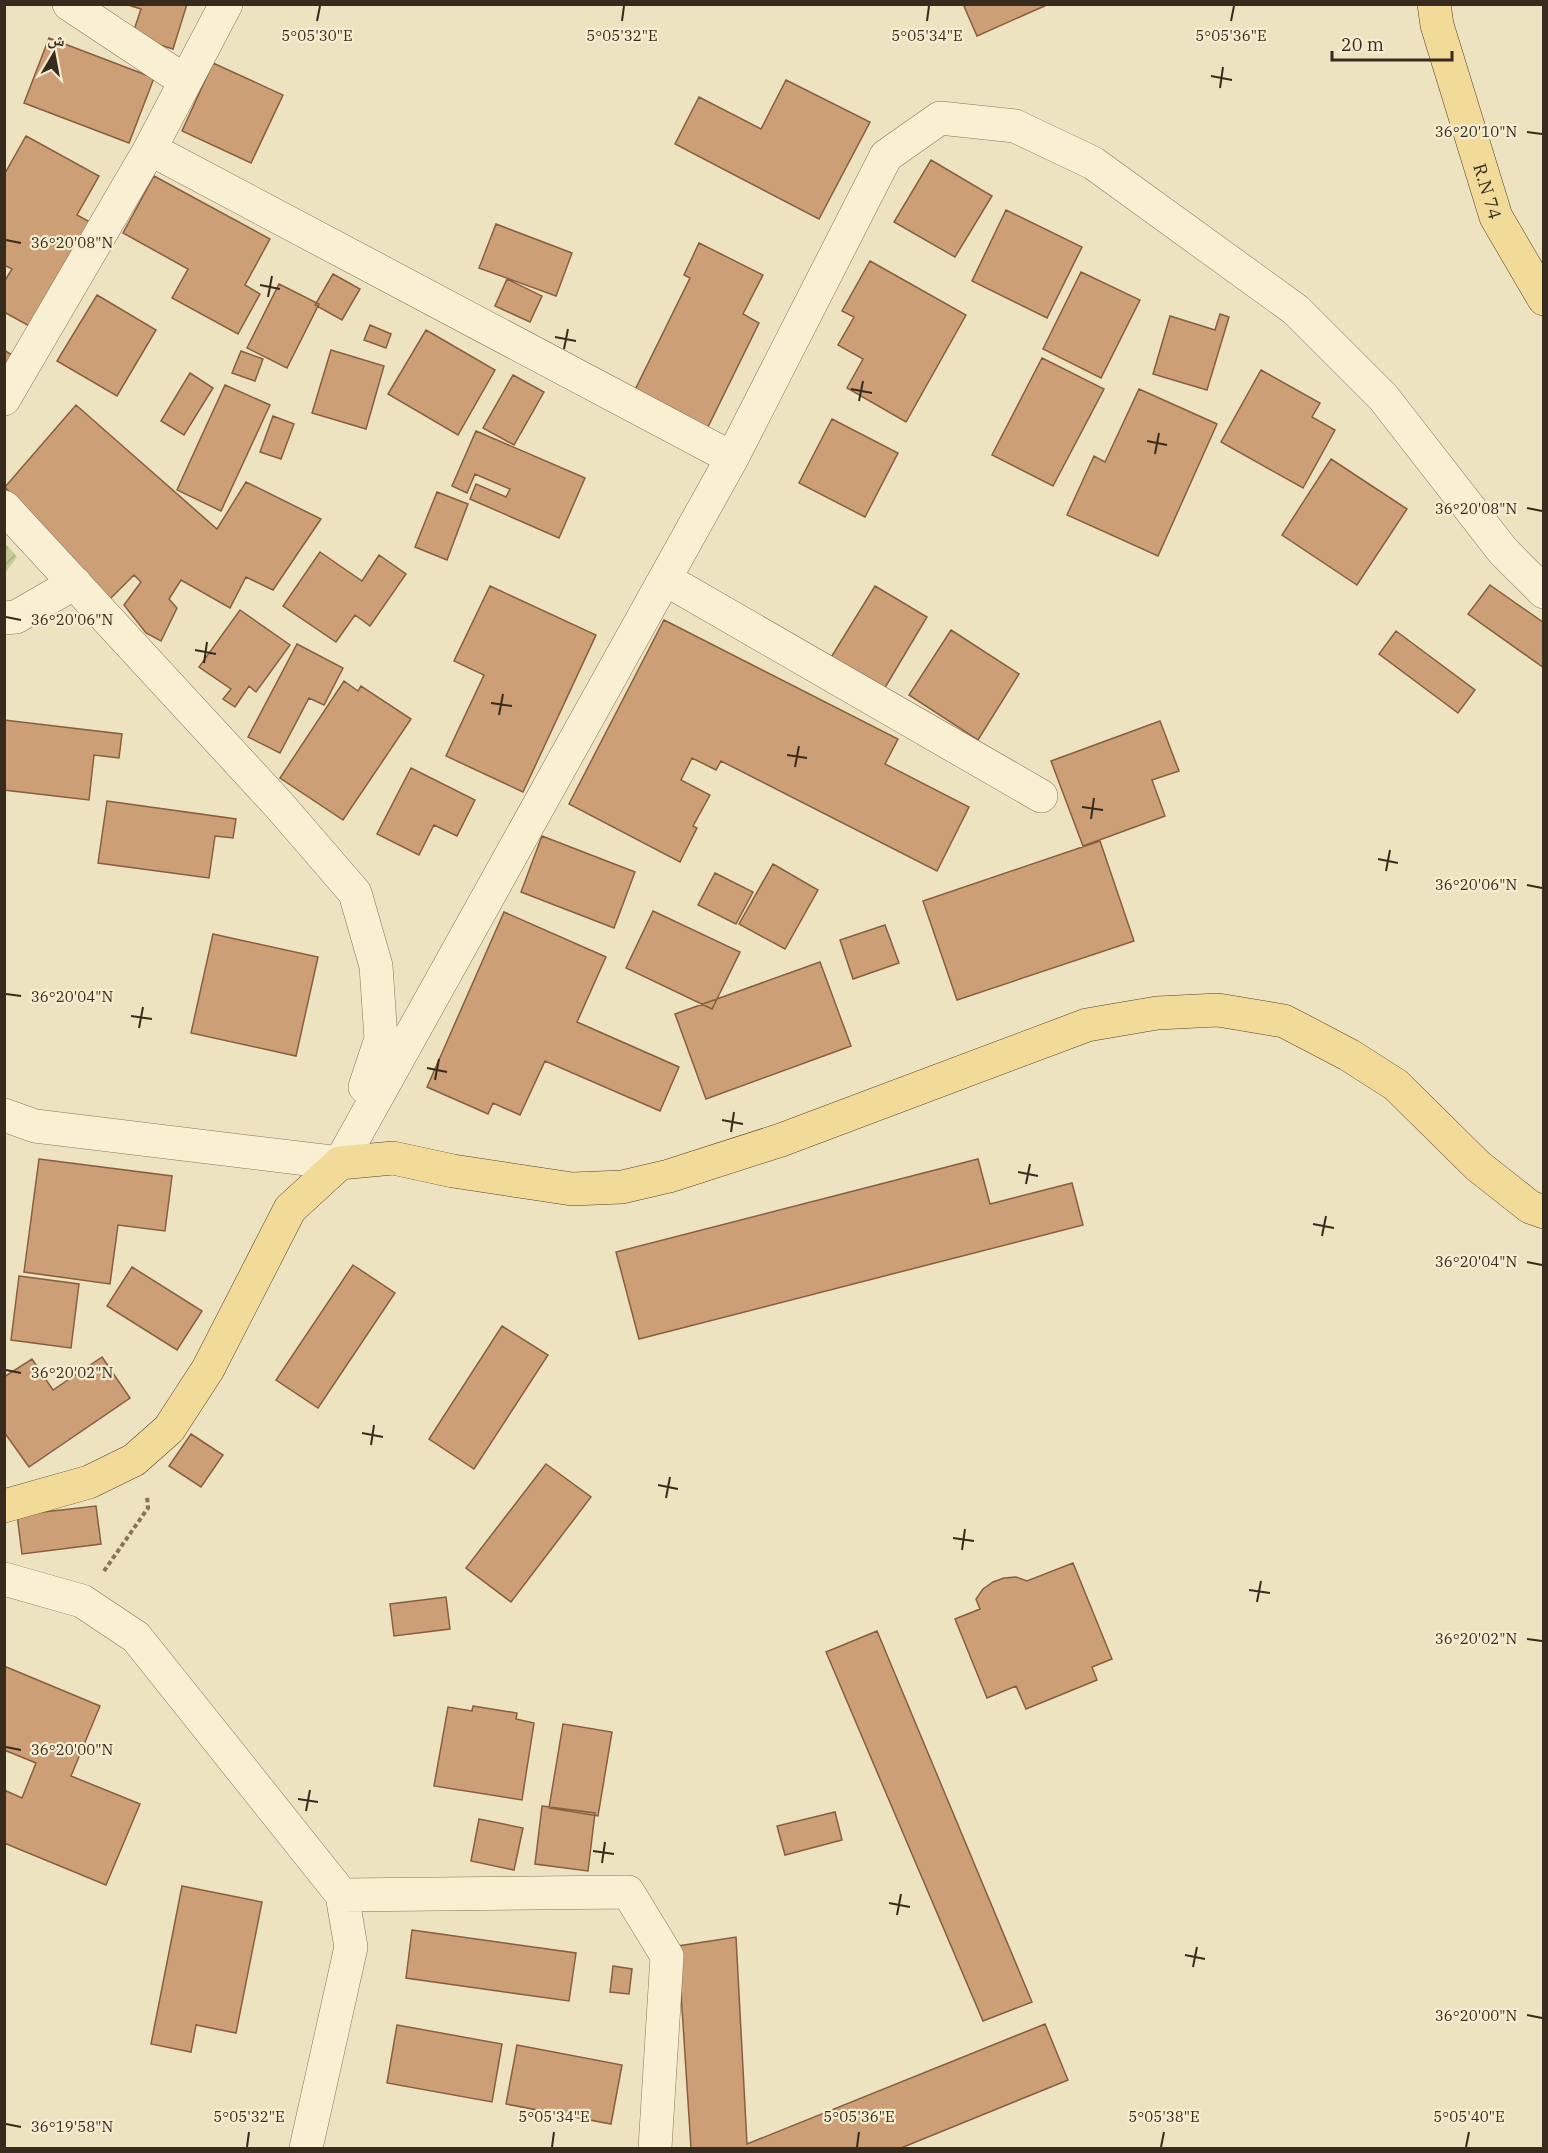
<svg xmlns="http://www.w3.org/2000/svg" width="1548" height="2153" font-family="'IBM Plex Serif','Noto Naskh Arabic',serif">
  <defs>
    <pattern id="garden-furrows" width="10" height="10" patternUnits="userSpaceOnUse" patternTransform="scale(1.5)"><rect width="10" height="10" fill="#c3cc95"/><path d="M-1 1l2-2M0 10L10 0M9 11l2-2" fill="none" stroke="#a8af80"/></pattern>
  </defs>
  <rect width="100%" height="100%" fill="#eee3c1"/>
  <!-- garden -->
  <path fill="url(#garden-furrows)" d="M5 543 17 557 5 573Z"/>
  <!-- building -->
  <path fill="#cd9f76" stroke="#875f3e" stroke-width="1.5" d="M125 4H187L173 49 132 36 141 9Z
    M963 4H1049L977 36Z
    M49 38 154 78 129 143 24 103Z
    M213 63 283 95 251 163 182 131Z
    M786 80 870 122 819 219 675 144 699 97 761 129Z
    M26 136 99 176 77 215 90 222 31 327 4 312V282L12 269 4 265V175Z
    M931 160 992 196 955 257 894 222Z
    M154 176 270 239 245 285 260 294 238 334 172 298 188 269 123 233Z
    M1006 210 1082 247 1047 318 972 281Z
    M496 224 572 253 556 296 479 268Z
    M699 243 763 275 743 314 759 323 706 431 632 396 690 278 684 275Z
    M870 261 966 315 906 422 847 388 863 359 838 345 854 317 842 311Z
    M1081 272 1140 300 1101 378 1043 349Z
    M333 274 360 289 342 320 315 305Z
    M507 279 542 296 530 322 495 306Z
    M279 284 319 304 287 368 247 348Z
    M97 295 156 330 117 396 57 361Z
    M1220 314 1229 317 1207 390 1153 374 1170 316 1215 330Z
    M370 325 391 334 386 348 364 340Z
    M426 330 495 370 458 435 388 394Z
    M4 350 15 357 4 372Z
    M331 350 384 366 366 429 312 413Z
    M241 351 263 359 255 381 232 373Z
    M1042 358 1104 389 1053 486 992 455Z
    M1261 370 1320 403 1312 417 1335 430 1303 488 1221 442Z
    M190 373 213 388 184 435 161 421Z
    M513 375 544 392 514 445 483 428Z
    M225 385 270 405 221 511 177 490Z
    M1139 389 1217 424 1158 556 1067 515 1094 456 1105 462Z
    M76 405 217 529 246 482 321 519 273 590 246 577 230 608 181 580 169 599 177 608 161 641 146 633 124 605 141 582 134 575 108 601 5 487Z
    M273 416 294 424 281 459 260 452Z
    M832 419 898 453 865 517 799 483Z
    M476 431 585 478 559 538 470 499 476 484 506 497 510 489 475 474 467 493 452 486Z
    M1331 459 1407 509 1357 585 1282 535Z
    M437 492 468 504 447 560 415 547Z
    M320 552 362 581 379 555 406 574 370 626 355 615 336 642 283 606Z
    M1490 585 1544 623V668L1468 614Z
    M490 586 596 635 523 792 446 756 484 675 454 661Z
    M875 586 927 617 883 691 830 659Z
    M240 610 290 645 256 692 249 686 235 707 223 699 231 689 199 667Z
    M664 620 898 739 885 764 969 807 937 871 721 761 716 770 692 758 681 780 710 795 693 826 697 828 680 862 569 804Z
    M951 630 1019 674 978 740 909 695Z
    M1396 631 1475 690 1458 713 1379 654Z
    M297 644 343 668 324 705 309 698 280 753 248 737Z
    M344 681 358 691 361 686 411 719 343 820 280 778Z
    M4 720 122 734 119 758 94 755 89 800 4 790Z
    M1160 721 1179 771 1152 780 1165 816 1083 846 1051 761Z
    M411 768 475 800 457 836 434 825 419 855 377 834Z
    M107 801 236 819 233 838 215 836 209 878 98 863Z
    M542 836 635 872 614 928 521 892Z
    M1100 841 1134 941 957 1000 923 901Z
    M773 864 818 890 785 949 739 924Z
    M715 873 753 892 736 924 698 905Z
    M653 911 740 952 712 1009 626 968Z
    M504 912 606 957 577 1022 679 1067 660 1111 545 1061 520 1115 493 1103 488 1114 427 1087Z
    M885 925 899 963 853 979 840 940Z
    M213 934 318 957 296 1056 191 1033Z
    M820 962 851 1046 706 1099 675 1014Z
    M39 1159 172 1176 165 1231 118 1225 110 1284 24 1272Z
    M978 1159 990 1204 1072 1183 1083 1225 639 1339 616 1252Z
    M353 1265 395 1293 318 1408 276 1380Z
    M132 1267 202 1311 177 1350 107 1306Z
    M19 1276 79 1284 71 1348 11 1340Z
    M502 1326 548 1355 474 1469 429 1439Z
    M102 1357 130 1398 29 1467 4 1432V1377L32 1359 53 1390Z
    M191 1434 223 1455 201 1487 169 1466Z
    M546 1464 591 1497 511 1602 466 1568Z
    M96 1506 101 1544 22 1554 17 1515Z
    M1073 1563 1112 1659 1092 1667 1097 1680 1026 1709 1016 1686 987 1698 955 1619 980 1609 976 1599 983 1589 993 1582 1004 1578 1016 1577 1027 1581Z
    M446 1597 450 1629 394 1636 390 1604Z
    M877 1631 1032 2002 983 2021 826 1652Z
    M4 1666 100 1706 71 1776 140 1804 106 1885 4 1843V1790L22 1798 36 1763 4 1750Z
    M473 1706 517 1713 516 1719 534 1723 522 1800 434 1786 448 1707 472 1711Z
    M563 1724 612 1732 598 1816 549 1808Z
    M542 1806 595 1813 588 1871 535 1864Z
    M835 1812 842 1840 785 1855 777 1826Z
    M479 1819 523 1828 514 1870 471 1861Z
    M182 1886 262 1902 236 2033 196 2025 191 2052 151 2044Z
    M412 1930 576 1953 569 2001 406 1978Z
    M736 1937 747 2144 1045 2024 1068 2080 901 2148H691L678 1946Z
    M613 1966 632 1969 629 1994 610 1992Z
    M397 2025 502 2044 492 2102 387 2083Z
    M517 2045 622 2065 611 2124 506 2104Z"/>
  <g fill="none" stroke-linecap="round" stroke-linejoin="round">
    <defs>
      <path id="minor" d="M69 4 185 81
        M150 149 732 458
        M4 399 150 149 226 4
        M4 507 279 805 355 893 376 966 381 1039 365 1087
        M665 579 1041 796
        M4 618 16 617 75 583
        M4 1115 35 1126 340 1163
        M340 1163 732 458 886 156 940 118 1015 126 1093 163 1296 310 1383 397 1503 551 1544 592
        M4 1579 82 1601 136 1637 342 1895 351 1947 306 2148
        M342 1895 628 1892 667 1956 655 2148"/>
      <g id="major">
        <path id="s1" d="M1434 4 1437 25 1496 217 1544 299"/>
        <path d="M4 1506 89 1482 134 1460 169 1429 208 1369 290 1209 340 1163 393 1158 453 1171 572 1189 622 1187 669 1176 781 1140 1087 1025 1157 1013 1218 1010 1284 1021 1349 1055 1396 1085 1478 1166 1530 1207 1544 1212"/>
      </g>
    </defs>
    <!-- minor casing -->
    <use href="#minor" stroke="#887458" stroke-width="34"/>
    <!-- major casing -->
    <use href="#major" stroke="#55422d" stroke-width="34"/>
    <!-- path -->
    <path stroke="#887458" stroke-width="4" stroke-dasharray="4.5 3" stroke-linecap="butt" d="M104 1571 148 1508 147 1496"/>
    <!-- minor -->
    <use href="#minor" stroke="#f9f0d4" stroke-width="33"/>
    <!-- major -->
    <use href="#major" stroke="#f2db98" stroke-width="33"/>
  </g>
  <!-- ticks -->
  <path fill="none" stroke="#372b1d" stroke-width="2" d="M317 21 320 6M622 21 624 6M927 21 929 6M1231 21 1234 6M1211 76 1232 80M1220 88 1223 67M1527 132 1542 134M6 240 21 243M260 285 280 289M268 297 272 276M555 337 576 341M564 349 568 329M851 389 872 393M859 401 863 381M1147 441 1167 445M1155 454 1159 433M1527 508 1542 511M6 617 21 620M195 650 216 654M204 663 207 642M491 703 512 706M499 715 503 694M787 755 807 758M795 767 799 746M1082 807 1103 810M1091 819 1094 798M1378 859 1398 863M1386 871 1390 850M1527 885 1542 888M6 994 21 996M131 1016 152 1019M139 1028 143 1007M427 1068 447 1072M435 1080 439 1059M722 1120 743 1124M731 1132 734 1112M1018 1172 1038 1176M1026 1184 1030 1164M1313 1224 1334 1228M1322 1236 1326 1216M1527 1262 1542 1265M6 1370 21 1373M362 1433 383 1437M371 1445 374 1425M658 1485 678 1489M666 1498 670 1477M953 1538 974 1541M962 1550 965 1529M1249 1590 1270 1593M1257 1602 1261 1581M1527 1639 1542 1641M6 1747 21 1750M298 1799 318 1802M306 1811 310 1790M593 1851 614 1854M602 1863 605 1842M889 1903 910 1907M897 1915 901 1894M1185 1955 1205 1959M1193 1967 1197 1947M1527 2015 1542 2018M6 2124 21 2127M247 2147 249 2132M552 2147 554 2132M857 2147 859 2132M1161 2147 1164 2132M1466 2147 1469 2132"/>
  <g text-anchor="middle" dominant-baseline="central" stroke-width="4.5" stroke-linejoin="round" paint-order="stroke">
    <!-- street labels -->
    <g font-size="18" fill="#372b1d" stroke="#f6edd1">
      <text stroke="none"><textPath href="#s1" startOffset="195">R.N 74</textPath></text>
    </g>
  </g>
  <g font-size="15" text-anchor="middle" fill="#372b1d" stroke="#f6edd1" stroke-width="4.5" stroke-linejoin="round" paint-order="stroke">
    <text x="622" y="41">5°05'32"E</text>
    <text x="927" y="41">5°05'34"E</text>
    <text x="1231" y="41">5°05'36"E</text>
    <text x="317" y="41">5°05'30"E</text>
    <text x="1476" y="137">36°20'10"N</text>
    <text x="72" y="248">36°20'08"N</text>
    <text x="1476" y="514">36°20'08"N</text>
    <text x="72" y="625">36°20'06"N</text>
    <text x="1476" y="890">36°20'06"N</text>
    <text x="72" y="1002">36°20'04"N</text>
    <text x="1476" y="1267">36°20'04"N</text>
    <text x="72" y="1378">36°20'02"N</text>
    <text x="1476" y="1644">36°20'02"N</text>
    <text x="72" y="1755">36°20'00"N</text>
    <text x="1476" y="2021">36°20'00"N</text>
    <text x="249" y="2122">5°05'32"E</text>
    <text x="554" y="2122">5°05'34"E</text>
    <text x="859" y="2122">5°05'36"E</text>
    <text x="1164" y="2122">5°05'38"E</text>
    <text x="1469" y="2122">5°05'40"E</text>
    <text x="72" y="2132">36°19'58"N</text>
  </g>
  <!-- border -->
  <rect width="1548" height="2153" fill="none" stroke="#372b1d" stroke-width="12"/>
  <!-- north arrow -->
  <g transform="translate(54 54) rotate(10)" stroke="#f6edd1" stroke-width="4.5" paint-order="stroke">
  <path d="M0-4.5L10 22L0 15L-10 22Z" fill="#372b1d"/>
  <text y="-9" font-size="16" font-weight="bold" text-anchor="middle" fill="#372b1d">ش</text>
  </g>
  <!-- scale -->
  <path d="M1332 51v9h120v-9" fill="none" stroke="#372b1d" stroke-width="3"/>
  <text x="1341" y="51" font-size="18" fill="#372b1d" stroke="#f6edd1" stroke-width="4.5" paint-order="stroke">20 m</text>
</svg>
